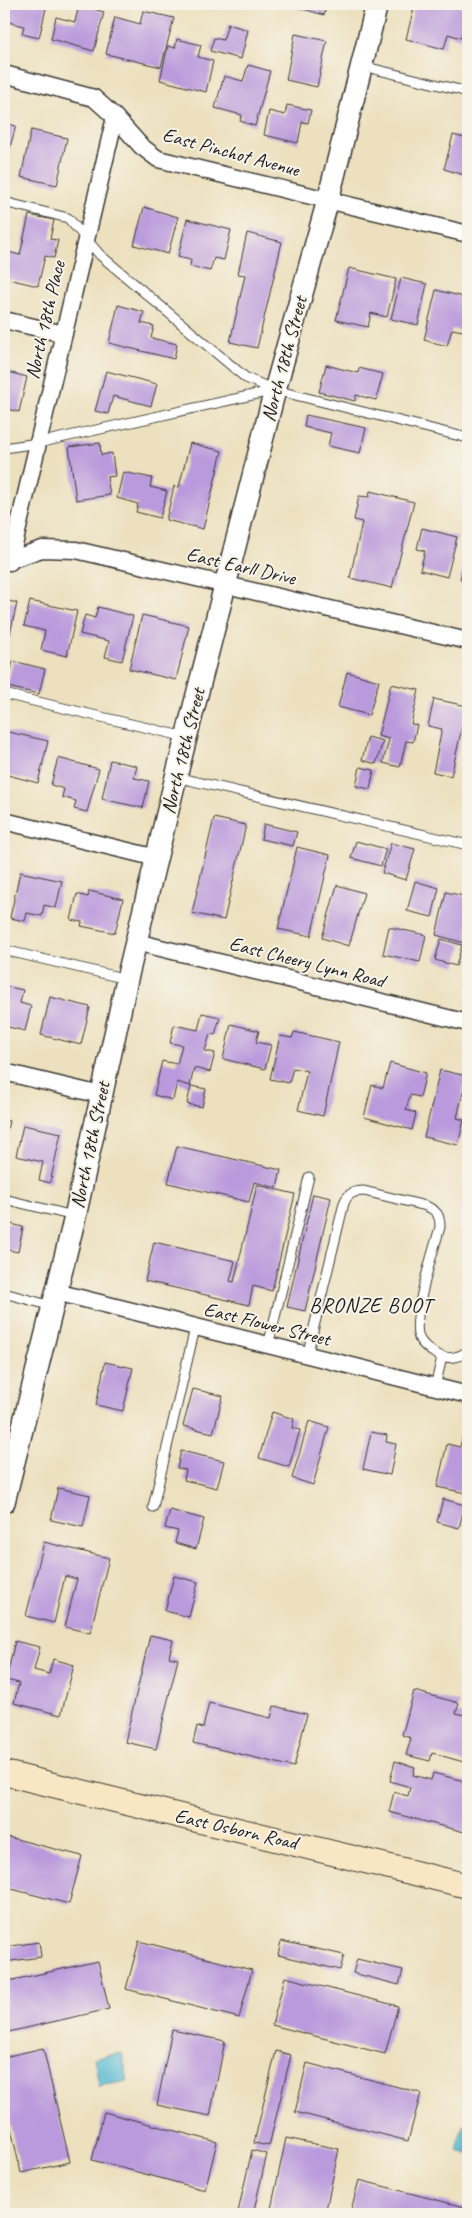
<svg xmlns="http://www.w3.org/2000/svg" width="472" height="2218" font-family="Caveat,sans-serif">
  <rect width="100%" height="100%" fill="#f7f3e8"/>
  <filter id="ink" filterUnits="userSpaceOnUse"><feTurbulence type="fractalNoise" baseFrequency=".02" numOctaves="2"/><feDisplacementMap in="SourceGraphic" scale="10" xChannelSelector="R" yChannelSelector="G"/><feConvolveMatrix kernelMatrix="1 2 1 2 8 2 1 2 1" color-interpolation-filters="sRGB"/></filter>
  <filter id="wash" filterUnits="userSpaceOnUse"><feTurbulence type="fractalNoise" baseFrequency=".0096" numOctaves="4" result="noise"/><feDisplacementMap in="SourceGraphic" scale="20" xChannelSelector="R" yChannelSelector="G"/><feGaussianBlur stdDeviation="1.12" result="paint"/><feColorMatrix in="noise" values="0 0 0 0 0 0 0 0 0 0 0 0 0 0 0 0 0 1.4 0 .05"/><feComposite in="paint" operator="in"/></filter>
  <g filter="url(#wash)">
    <rect width="100%" height="100%" fill="#ece0be"/>
    <!-- water -->
    <path fill="#52b8d1" stroke="#376a76" d="M122 2053 128 2081 99 2086 94 2058Z
      M463 2125 468 2127V2154L457 2151Z"/>
    <g id="blocks">
      <!-- building -->
      <path fill="#ba9adc" d="M4 4H47L39 38 22 34 24 26 4 21Z
        M293 4H327L324 15 293 6Z
        M415 4H451L468 8 461 38 448 34 444 49 406 39Z
        M79 5 104 12 94 51 51 39 56 17 75 22Z
        M143 11 174 18 161 67 106 54 115 17 140 24Z
        M228 24 248 30 241 59 210 51 214 38 223 40Z
        M295 34 327 41 317 87 286 80Z
        M177 39 201 45 198 57 213 61 206 92 160 80 168 46 175 48Z
        M248 65 270 71 255 126 240 121 242 115 215 108 224 76 243 81Z
        M287 105 311 110 308 123 302 122 298 143 264 135 269 111 285 115Z
        M4 123 16 126 8 154 4 153Z
        M31 130 67 138 57 185 21 177Z
        M453 135 468 139V176L444 169Z
        M144 207 178 217 168 254 134 245Z
        M29 215 54 220 50 239 58 240 54 258 45 256 38 286 4 278V251L20 255Z
        M187 219 231 230 224 260 214 258 210 271 190 266 191 260 178 257Z
        M247 233 282 242 257 348 230 342 245 275 238 274Z
        M349 268 396 279 387 317 371 313 368 327 336 320Z
        M401 278 427 284 418 325 391 319Z
        M436 290 468 298V309L463 331 452 329 447 346 424 340Z
        M118 305 144 312 141 323 154 326 151 338 177 344 174 359 109 343Z
        M326 365 358 373 359 368 383 374 376 400 356 395 355 401 319 392Z
        M4 371 27 377 19 412 4 408Z
        M106 371 157 384 151 406 113 396 108 414 95 411Z
        M306 415 366 428 360 453 328 446 331 433 304 427Z
        M100 443 101 455 112 453 115 476 107 477 110 495 76 500 69 447Z
        M190 443 222 451 203 529 166 520 174 486 179 487Z
        M123 472 152 478 150 487 167 491 160 518 136 512 138 504 117 498Z
        M370 491 414 502 392 588 350 578 362 522 354 520 359 496 369 497Z
        M422 528 457 537 447 577 420 570 425 551 417 549Z
        M468 550V582L460 579Z
        M4 600 17 603 8 643 4 642Z
        M30 601 77 611 67 656 41 650 45 631 24 626Z
        M98 607 133 616 122 661 105 657 109 641 80 634 85 615 95 618Z
        M142 615 189 626 176 680 129 669Z
        M13 661 45 669 39 694 7 687Z
        M347 672 379 681 369 715 338 707Z
        M391 684 419 690 411 724 417 725 413 742 406 741 400 767 383 763 389 739 378 736Z
        M434 699 467 706 451 776 433 772 442 729 428 726Z
        M4 731 48 741 38 783 4 774Z
        M368 737 383 741 376 764 362 760Z
        M58 758 99 769 87 812 74 809 76 801 62 797 64 789 51 785Z
        M110 760 137 766 134 778 149 781 143 808 102 799Z
        M360 767 374 770 370 789 356 786Z
        M214 818 246 825 224 920 192 913Z
        M264 824 297 832 293 846 261 839Z
        M356 841 386 849 381 866 351 858Z
        M391 843 415 849 406 880 382 873Z
        M297 847 330 855 311 936 278 929Z
        M20 872 62 881 56 908 44 905 42 916 27 913 25 921 10 918Z
        M415 881 439 888 432 917 407 911Z
        M337 885 364 893 349 946 322 938Z
        M89 891 123 899 115 933 81 926 82 922 71 920 77 894 88 897Z
        M446 892 468 897V944L436 935Z
        M389 927 426 935 420 962 383 954Z
        M441 939 462 945 456 966 435 960Z
        M4 986 23 990 20 1003 31 1006 25 1031 4 1026Z
        M50 997 90 1007 81 1045 41 1035Z
        M202 1013 220 1017 215 1035 210 1034 205 1051 215 1053 210 1072 194 1068 190 1086 177 1082 173 1100 154 1095 162 1061 177 1064 182 1045 170 1043 174 1025 198 1030Z
        M231 1024 259 1031 256 1042 271 1045 265 1069 223 1059Z
        M294 1032 339 1042 323 1116 298 1110 307 1071 293 1068 289 1083 270 1079 280 1036 292 1038Z
        M390 1063 426 1073 420 1097 410 1095 406 1110 416 1113 412 1130 364 1117 372 1085 383 1088Z
        M440 1070 467 1076 457 1118 464 1120 458 1145 424 1137Z
        M191 1086 206 1089 202 1107 187 1104Z
        M4 1120 9 1121 5 1139H4Z
        M23 1125 61 1133 50 1183 39 1180 43 1162 16 1156Z
        M177 1146 281 1170 277 1188 254 1182 249 1202 168 1183Z
        M257 1185 295 1194 272 1291 253 1286 249 1305 145 1281 154 1242 235 1261 230 1281 234 1282Z
        M313 1194 331 1198 305 1311 287 1307Z
        M4 1222 23 1227 18 1252 4 1249Z
        M105 1362 133 1368 123 1411 96 1405Z
        M193 1389 223 1396 213 1433 183 1426Z
        M272 1412 294 1419 292 1428 300 1430 289 1467 259 1458Z
        M309 1421 329 1427 313 1485 292 1478Z
        M371 1432 387 1435 386 1442 396 1444 390 1475 363 1469Z
        M462 1438 468 1440V1483L466 1493 437 1487 447 1444 460 1447Z
        M181 1451 224 1461 217 1488 184 1480 186 1470 177 1468Z
        M58 1488 90 1495 83 1527 51 1520Z
        M443 1499 465 1505 459 1528 437 1522Z
        M170 1510 204 1519 196 1549 175 1543 178 1531 165 1528Z
        M44 1542 109 1558 90 1633 65 1627 77 1579 65 1576 54 1623 26 1616Z
        M174 1576 198 1582 189 1617 165 1611Z
        M150 1635 173 1640 169 1657 178 1659 156 1749 125 1742Z
        M15 1641 40 1647 34 1670 49 1674 53 1659 74 1665 61 1715 14 1703 19 1683 6 1680Z
        M414 1691 459 1703 456 1713 468 1716 467 1763 432 1753 430 1761 406 1755 411 1738 402 1735Z
        M209 1703 271 1718 274 1706 307 1714 294 1767 193 1743 197 1726 203 1728Z
        M395 1761 415 1767 413 1775 431 1780 433 1773 468 1782V1833L389 1812 394 1792 408 1796 410 1787 390 1781Z
        M4 1836 82 1856 69 1904 4 1887Z
        M139 1941 252 1970 239 2018 126 1989Z
        M281 1941 344 1955 340 1970 278 1955Z
        M39 1942 41 1957 4 1962V1947Z
        M357 1959 403 1970 399 1985 353 1973Z
        M98 1961 109 2009 4 2033V1982Z
        M285 1977 398 2006 385 2054 272 2025Z
        M172 2030 225 2041 210 2116 157 2105Z
        M43 2048 70 2162 21 2173 4 2098V2057Z
        M276 2051 291 2055 269 2146 254 2143Z
        M307 2063 421 2093 408 2141 295 2112Z
        M104 2112 217 2142 205 2190 92 2160Z
        M286 2138 339 2149 325 2214H270Z
        M252 2150 267 2154 253 2214H247L238 2212Z
        M359 2180 468 2208V2214H350Z"/>
    </g>
  </g>
  <g filter="url(#ink)">
    <use href="#blocks" fill-opacity="0" stroke="#3b3934" stroke-width="1"/>
    <g fill="none" stroke-linecap="round" stroke-linejoin="round">
      <defs>
        <path id="service" d="M362 66 468 92
          M4 202 68 218 100 255 246 378 275 390 38 443 4 448
          M275 390 468 438
          M4 694 186 737
          M176 777 468 845
          M4 950 127 979
          M4 1199 74 1216
          M4 1293 52 1306
          M268 1346 309 1177
          M307 1356 344 1203C348 1193 354 1191 364 1191L426 1206C437 1211 440 1215 440 1227 434 1249 411 1319 419 1338 422 1344 429 1350 436 1354 446 1360 458 1358 468 1351
          M435 1387 442 1357
          M153 1507 195 1328"/>
        <path id="minor" d="M4 74 94 98 115 117 141 146 158 159 468 234
          M4 320 64 334
          M4 562 42 549 76 550 468 641
          M10 562 115 117
          M4 821 157 858
          M136 942 468 1023
          M4 1072 101 1095
          M56 1292 468 1395"/>
        <path id="tertiary" d="M4 1502 75 1217 127 979 176 777 275 390 328 200 377 4"/>
        <path id="secondary" d="M4 1773 468 1886"/>
      </defs>
      <!-- service casing -->
      <use href="#service" stroke="#3b3934" stroke-width="11"/>
      <!-- minor casing -->
      <use href="#minor" stroke="#3b3934" stroke-width="19"/>
      <!-- tertiary casing -->
      <use href="#tertiary" stroke="#3b3934" stroke-width="24"/>
      <!-- secondary casing -->
      <use href="#secondary" stroke="#3b3934" stroke-width="26"/>
      <!-- service -->
      <use href="#service" stroke="#fff" stroke-width="9"/>
      <!-- minor -->
      <use href="#minor" stroke="#fff" stroke-width="16"/>
      <!-- tertiary -->
      <use href="#tertiary" stroke="#fff" stroke-width="21"/>
      <!-- secondary -->
      <use href="#secondary" stroke="#f9e7c3" stroke-width="24"/>
    </g>
  </g>
  <g text-anchor="middle" dominant-baseline="central" stroke-width="4" stroke-linejoin="round" paint-order="stroke">
    <!-- street labels -->
    <g font-size="20" fill="#1c1c1c" stroke="#f7f3e8">
      <text transform="translate(231 152) rotate(15)">East Pinchot Avenue</text>
      <text transform="translate(45 320) rotate(-77)">North 18th Place</text>
      <text transform="translate(284 359) rotate(-75)">North 18th Street</text>
      <text transform="translate(241 566) rotate(13)">East Earll Drive</text>
      <text transform="translate(183 751) rotate(-76)">North 18th Street</text>
      <text transform="translate(307 962) rotate(14)">East Cheery Lynn Road</text>
      <text transform="translate(90 1145) rotate(-78)">North 18th Street</text>
      <text transform="translate(267 1324) rotate(14)">East Flower Street</text>
      <text transform="translate(236 1829) rotate(13)">East Osborn Road</text>
    </g>
    <!-- neighbourhood labels -->
    <g font-size="21" letter-spacing="1" fill="#1c1c1c" stroke="#f7f3e8">
      <text x="371" y="1305">BRONZE BOOT</text>
    </g>
  </g>
  <!-- margin -->
  <rect width="472" height="2218" fill="none" stroke="#f7f3e8" stroke-width="20"/>
</svg>
